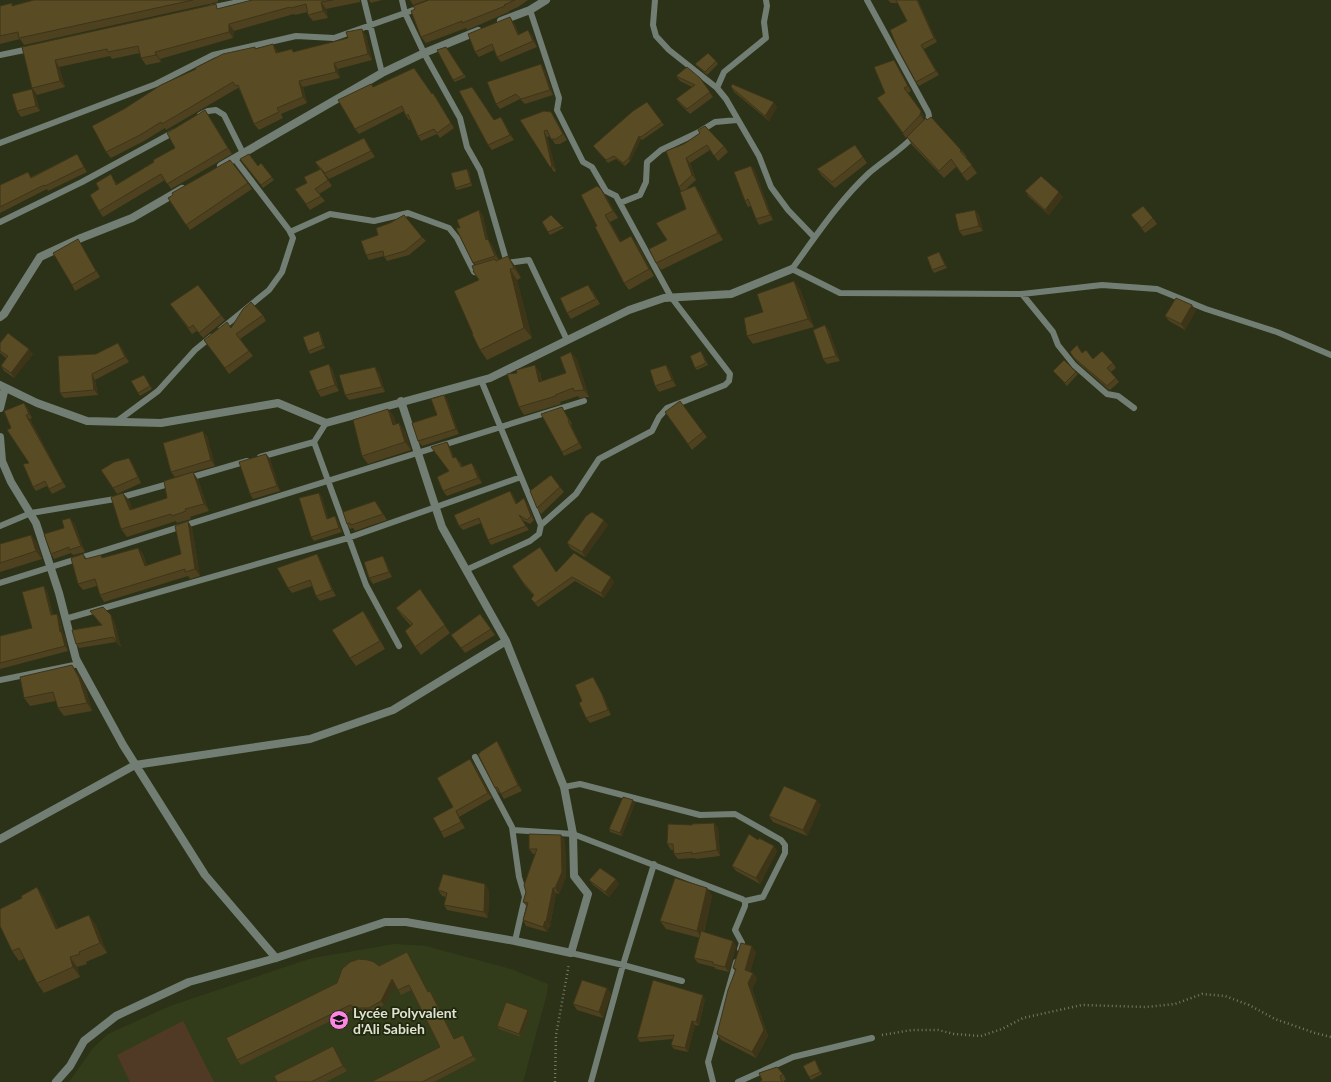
<svg xmlns="http://www.w3.org/2000/svg" width="1331" height="1082" font-family="Lato,sans-serif">
  <rect width="100%" height="100%" fill="#2b3217"/>
  <!-- built -->
  <path fill="#333c1a" d="M394 944 426 946 511 969 548 984 547 994 523 1082H69L93 1048 108 1034 170 1006 297 963 313 958Z"/>
  <!-- green -->
  <path fill="#513a25" d="M183 1021 214 1082H130L117 1055Z"/>
  <g fill="none" stroke-linecap="round" stroke-linejoin="round">
    <!-- path -->
    <path stroke="#747a64" stroke-width="2.5" stroke-dasharray="1 3" stroke-linecap="butt" d="M882 1035 912 1030H938L954 1034 981 1036 1002 1029 1023 1018 1082 1005 1146 1007 1175 1004 1202 994 1225 996 1249 1005 1275 1019 1315 1033 1331 1037
      M555 1082 556 1035 569 964"/>
    <!-- lane -->
    <path stroke="#727e74" stroke-width="6" d="M364 0 382 73
      M402 0 405 13 424 53 460 118 467 147 480 170 507 263 529 260 567 340
      M655 0 653 25 656 36 669 50 717 88 726 99 759 156 771 187 788 210 814 237
      M867 0 928 112C930 117 929 121 925 125
      M210 8 248 0
      M530 10 559 98 557 110 583 162 592 167 606 191 616 196 671 297 730 374 729 381 725 385 667 408 659 417 652 431 599 459 576 494 541 525
      M0 55 29 49
      M717 88 724 72 766 38 764 22 767 6 766 0
      M200 115 208 111 216 110 224 115 243 153
      M914 136C900 151 884 160 869 173 839 201 816 236 792 269L840 293 1022 294 1102 285 1157 289 1206 309 1277 332 1331 355
      M0 143 156 84 213 55 296 36 334 38 422 7
      M620 203 640 195 646 182 647 162 661 150 699 132 715 122 737 120
      M0 222 82 182 174 132
      M290 232 330 214 374 221 408 213 449 228 457 238 474 272 479 273
      M1022 294 1053 332 1058 345 1074 365 1107 394 1118 396 1134 408
      M221 329 269 290 282 272 293 238 289 230 234 158
      M116 422 158 391 195 350 211 337
      M314 442 366 585 399 646
      M260 457 314 442 326 423
      M189 478 247 461
      M0 526 31 513 115 499 172 483
      M466 570 530 541 539 534 541 525 481 380
      M0 583 584 401
      M65 619 348 538 521 477
      M0 680 79 664
      M475 757 512 827 519 877 525 897 515 941
      M564 787 580 784 700 815 735 814 781 840 785 845V853L763 897 745 901
      M513 830 573 834 742 899 745 901V906L735 930 742 943 740 949
      M571 953 623 965 682 981
      M591 1082 623 965 654 864
      M713 1082 708 1062 736 962
      M738 1082 793 1057 872 1038"/>
    <!-- street -->
    <path stroke="#727e74" stroke-width="8" d="M501 21 530 10 546 0
      M221 166 382 73 424 53 478 31
      M0 317 4 314 40 257 81 238 132 218 182 189
      M0 385 37 403 87 421 161 423 278 403 326 423 490 378 629 310 664 298 731 294 792 269
      M0 408 5 388
      M0 437 2 461 11 482 36 523 59 593 76 659 123 745 205 875 276 958
      M0 839 135 765 310 739 393 710 506 641
      M56 1082 70 1066 84 1041 116 1016 189 982 276 958 385 922H406L515 941 571 953 588 894 574 876 573 834 564 787 506 641 442 527 401 401"/>
  </g>
  <!-- wall -->
  <path fill="#4d411f" d="M34 0H218V2L24 45 20 39 0 44V6L13 5Z
    M252 0H360V2L326 9 328 18 313 21 308 15V12L295 15 294 14 234 31 233 38 160 59 161 62 146 65 141 58 140 53 112 59 110 56 59 67 65 87 37 95 32 88 22 47 219 9Z
    M369 0H382L371 3Z
    M410 0H427L413 5Z
    M429 0H528L518 7 509 11V12L467 30 466 28 426 43 421 37 415 9Z
    M888 0H918L937 42 924 49 939 75 919 86 916 82 907 21 898 3H891Z
    M514 23 519 34 532 35 537 47 501 62 497 57 494 50 479 57 475 52Z
    M366 35 372 60 338 69 340 78 303 87 307 103 281 114 283 118 259 130 254 124 240 91 238 88 166 130 165 128 144 141 111 158 106 152 256 49 277 50 278 53 294 52Z
    M446 47 466 77 455 82 453 80Z
    M894 60 897 65 911 91 908 93 924 116V120L906 138 877 98 885 93Z
    M716 61 718 64 707 75 697 66 695 64Z
    M545 70 553 95 525 104 520 99 500 109 496 104Z
    M676 76 700 78 713 97 690 114 679 103 676 99 692 87 680 81Z
    M373 87 432 94 436 98 454 128 440 138 437 134 421 141 418 136 411 120H409L406 116 404 111 359 134 355 129Z
    M731 87 777 107 769 121 734 92Z
    M32 89 35 94 40 111 21 117 17 111Z
    M647 102 664 125 642 140 641 139 630 161 625 166 616 159 608 163 593 146Z
    M551 112 555 118 567 140 560 144H555L550 136 547 137 556 171 554 172 520 120Z
    M209 116 232 154 171 189 165 180 103 217 99 211V189L114 180 117 184 154 162 175 148Z
    M494 120 504 122 514 140 492 150 488 145Z
    M927 120 961 150 967 157 966 158 977 173 967 181 956 167 944 178 912 145 907 137Z
    M700 133 724 146 728 152 718 161 710 150 690 163 696 180 686 189 695 186 700 193 723 240 661 270 656 263 667 240 686 209 681 191 679 187 684 144Z
    M364 138 375 157 329 179 322 171 332 186 319 194 325 201 310 210 295 189 307 183 320 169 315 162Z
    M855 145 867 163 835 188 821 175 817 169Z
    M77 154 87 172 48 191 47 189 0 213V185L31 177Z
    M240 159 258 166 261 163 274 180 263 188Z
    M751 166 755 171 773 220 759 225 756 219 751 206 748 207 745 201Z
    M467 169 469 171 472 186 457 190 455 188Z
    M248 183 252 189 190 230 168 198Z
    M1025 191 1063 197 1049 215 1029 197Z
    M606 196 618 218 610 222 621 242 637 243 654 276 629 290 624 283 597 226Z
    M479 210 483 216 488 239 492 245 499 260 515 266 521 278 517 280 532 338 487 360 480 350 473 334 479 280 474 271 475 265 473 263 460 228Z
    M975 210 979 215 983 231 963 236 959 231Z
    M1131 215 1153 218 1157 224 1145 233Z
    M562 226 564 228 550 235 548 232Z
    M378 235 422 237 426 241 409 255 387 261 384 256 369 260 366 255Z
    M78 239 81 245 100 277 75 291 72 285Z
    M939 252 941 255 947 268 934 273 932 270Z
    M800 289 814 327 753 344 747 336 763 312Z
    M592 290 600 304 571 319 567 313Z
    M170 304 221 315 225 320 203 338 197 331 192 334Z
    M1196 310 1185 330 1169 321 1165 316Z
    M263 315 266 321 240 339 253 356 229 374 204 340 231 328Z
    M825 325 829 331 840 361 827 364 823 359Z
    M321 334 325 348 310 354 308 351Z
    M0 343 33 354 14 378 4 371 1 366 6 358 0 353Z
    M118 343 122 348 129 362 95 380 98 395 64 398 60 393 96 354Z
    M1070 352 1093 359 1113 363 1116 368 1111 372 1116 378 1119 382 1110 390H1109L1077 362Z
    M703 354 708 365 697 370 695 368Z
    M577 359 589 397 579 398 578 396 560 402 561 404 524 415 519 407 540 372 542 381 566 373Z
    M329 364 333 370 339 391 321 397 317 391Z
    M670 370 676 386 659 392 655 386Z
    M1053 371 1076 372 1078 374 1067 386Z
    M379 372 385 392 349 400 345 395Z
    M146 378 152 389 140 396 138 393Z
    M444 395 447 400 459 434 422 446 418 441 437 415Z
    M27 407 32 418 30 419 66 487 52 494 47 486 36 491 33 487 29 463 11 428Z
    M562 407 572 424 571 425 582 448 564 456 562 452Z
    M388 409 394 417 396 424 399 423 405 431 411 450 368 464 362 456Z
    M665 412 703 432 707 437 692 450Z
    M207 436 215 466 175 477 171 472Z
    M447 442 450 447 454 458 460 462 462 466 476 469 482 483 447 496 443 491 448 471Z
    M266 454 270 459 280 491 253 499 250 494Z
    M133 464 141 483 117 494 101 470Z
    M193 472 198 480 209 511 190 517 191 519 177 523 176 521 127 537 121 529 129 500 132 509 167 498Z
    M560 487 564 492 541 514 537 508Z
    M510 491 513 495 517 503 527 502 534 520 530 524 522 520 529 530 491 545 488 540 481 523 463 530 459 526Z
    M319 493 322 497 328 518 338 520 342 532 314 541 311 537Z
    M375 501 387 520 355 531 353 528 350 529 347 524Z
    M188 521 192 528 200 576 190 579 188 576 104 602 100 595 97 586 83 590 78 584 83 554 87 559 103 558 138 548 143 554 147 565 181 554Z
    M74 523 85 552 73 555 71 553 54 559 51 554 64 528Z
    M608 525 585 557 571 549 567 543Z
    M31 535 37 543 42 559 0 572V544Z
    M317 554 320 559 336 596 320 601 316 596 312 586 292 593 288 588Z
    M386 562 392 577 373 584 369 578Z
    M512 566 556 572 614 582 604 598 575 581 538 607 531 599 534 596 525 586Z
    M420 589 450 633 421 655 415 647 411 626 402 616 396 608Z
    M47 591 53 615 57 614 60 619 63 634 65 636 68 651 0 669V636L32 628Z
    M90 611 114 620 121 647 116 642 79 648 76 644 101 625Z
    M363 611 369 619 385 649 356 666 350 658Z
    M480 614 495 635 465 653 451 635Z
    M78 673 85 686 92 711 64 716 58 708 56 701 30 706 24 698Z
    M593 677 596 682 605 699 611 715 590 723 586 718 582 701Z
    M501 747 522 791 504 799 500 793H499L495 788Z
    M474 764 492 798 459 817 465 828 444 838 441 832Z
    M635 803 622 836 610 832 609 829Z
    M821 805 807 836 773 822 769 816Z
    M714 823 718 828 720 856 696 859 695 858 678 859 674 854V850H671L667 844Z
    M561 835 565 840 566 877 559 894 556 893 550 927H549L547 932 526 926 523 920 527 907 523 902 536 854H533L529 849Z
    M758 840 774 846 777 851 760 884 736 871 732 866Z
    M589 880 619 884 609 897 593 885Z
    M37 887 44 898 58 928 89 915 96 925 107 953 86 962 87 964 77 967 80 977 44 993 37 983 25 958 19 961 12 951 22 898Z
    M707 888 712 896 704 932 736 946 729 972 716 969 714 967 698 963 694 958 700 938 666 929 660 921Z
    M438 890H489L488 918 447 910 444 905 446 897 442 896Z
    M407 952 410 957 428 992 433 996 455 1039 463 1035 466 1040 476 1060 434 1082H371L440 1047 411 990 401 995 395 985 384 1005 372 1012 359 1013 353 1010 241 1065 237 1060 379 966Z
    M756 952 750 972 753 973 757 979 752 989 768 1036 756 1058 721 1040 717 1034 735 971 733 968Z
    M607 988 611 994 603 1018 577 1010 573 1004Z
    M705 999 699 1026 695 1025 688 1052 674 1049 671 1045 673 1039 640 1042 637 1038Z
    M530 1013 521 1037 499 1029 497 1026Z
    M336 1051 347 1071 326 1082H277Z
    M815 1060 822 1074 811 1080 809 1077Z
    M783 1074 786 1079 784 1081V1082H759Z"/>
  <!-- shaded-wall -->
  <path fill="#3e3519" d="M917 0H918L937 42 934 38Z
    M321 2 326 9 328 18 323 11Z
    M510 17 514 23 521 40 518 35Z
    M229 24 234 31 233 38 229 32Z
    M362 29 366 35 372 60 368 54Z
    M528 30 532 35 537 47 533 41Z
    M273 44 277 50 280 59 276 53Z
    M921 45 924 49 939 75 936 71Z
    M155 52 160 59 161 62 156 55Z
    M55 60 59 67 65 87 60 81Z
    M334 63 338 69 340 78 336 72Z
    M541 64 545 70 553 95 550 90Z
    M299 81 303 87 307 103 303 97Z
    M32 89 35 94 40 111 36 106Z
    M774 102 777 107 769 121 765 116Z
    M205 110 209 116 232 154 228 148Z
    M921 111 924 116V120L920 115Z
    M551 112 555 118 567 140 563 134Z
    M501 117 504 122 514 140 510 135Z
    M544 131 547 137 556 171 552 166Z
    M639 136 641 139 630 161 629 158Z
    M364 138 368 143 375 157 371 151Z
    M686 158 690 163 696 180 692 175Z
    M751 166 755 171 773 220 770 215Z
    M467 169 469 171 472 186 471 183Z
    M695 186 700 193 723 240 718 233Z
    M601 189 606 196 618 218 613 211Z
    M1059 192 1063 197 1049 215 1045 210Z
    M479 210 483 216 488 239 492 245 499 261 486 240Z
    M975 210 979 215 983 231 979 226Z
    M605 215 610 222 626 249 620 242Z
    M631 236 637 243 654 276 649 269Z
    M939 252 941 255 947 268 945 265Z
    M508 256 515 266 521 278 514 268Z
    M510 269 517 280 532 338 524 328Z
    M794 281 800 289 814 327 808 319Z
    M1192 305 1196 310 1185 330 1181 324Z
    M825 325 829 331 840 361 836 356Z
    M319 331 321 334 325 348 323 345Z
    M118 343 122 348 129 362 125 357Z
    M29 349 33 354 14 378 11 373Z
    M571 352 577 359 589 397 584 390Z
    M329 364 333 370 339 391 335 385Z
    M535 365 540 372 544 389 539 382Z
    M666 365 670 370 676 386 672 380Z
    M375 367 379 372 385 392 382 387Z
    M92 374 95 380 98 395 94 390Z
    M444 395 447 400 459 434 456 429Z
    M24 403 27 407 32 418 29 414Z
    M388 409 394 417 399 433 393 425Z
    M26 415 30 419 66 487 63 482Z
    M568 421 571 425 582 448 579 443Z
    M399 423 405 431 411 450 405 442Z
    M203 431 207 436 215 466 211 460Z
    M447 442 450 447 457 464 453 458Z
    M266 454 270 459 280 491 277 486Z
    M129 458 133 464 141 483 138 477Z
    M472 463 476 469 482 483 478 478Z
    M193 472 198 480 209 511 204 504Z
    M510 491 513 495 519 508 516 504Z
    M123 493 129 500 135 518 130 510Z
    M319 493 322 497 330 523 327 519Z
    M524 498 527 502 534 520 531 516Z
    M335 516 338 520 342 532 339 528Z
    M70 518 74 523 85 552 81 546Z
    M604 520 608 525 585 557 582 552Z
    M188 521 192 528 200 576 195 569Z
    M31 535 37 543 42 559 36 551Z
    M138 548 143 554 149 572 145 566Z
    M317 554 320 559 336 596 332 590Z
    M383 556 386 562 392 577 389 572Z
    M611 577 614 582 604 598 601 593Z
    M44 586 47 591 54 621 51 615Z
    M363 611 369 619 385 649 380 641Z
    M57 614 60 619 63 634 65 636 68 651 65 646 60 632Z
    M111 615 114 620 121 647 117 643Z
    M72 665 78 673 85 686 92 711 87 703Z
    M593 677 596 682 605 699 611 715 608 710Z
    M497 741 501 747 522 791 518 785Z
    M470 759 474 764 492 798 488 793Z
    M633 800 635 803 622 836 620 833Z
    M817 800 821 805 807 836 803 830Z
    M456 811 459 817 465 828 461 822Z
    M714 823 718 828 720 856 717 850Z
    M561 835 565 840 566 877 559 894 555 888Z
    M774 846 777 851 760 884 756 878Z
    M616 879 619 884 609 897 605 892Z
    M485 884 489 890 488 918 484 912Z
    M37 887 44 898 63 939 56 929Z
    M553 888 556 893 550 927 546 922Z
    M707 888 712 896 702 938 697 931Z
    M89 915 96 925 107 953 100 943Z
    M545 921 549 927 547 932 543 927Z
    M733 941 736 946 729 972 725 967Z
    M752 946 756 952 749 976 745 970Z
    M407 952 410 957 431 997 428 992Z
    M70 957 77 967 80 977 73 967Z
    M753 973 757 979 752 989 768 1036 756 1058 752 1052 748 983Z
    M392 979 396 984 384 1005 381 1001Z
    M607 988 611 994 603 1018 599 1012Z
    M430 991 433 996 457 1044 454 1039Z
    M703 995 705 999 699 1026 696 1022Z
    M528 1010 530 1013 521 1037 519 1034Z
    M692 1021 695 1025 688 1052 685 1048Z
    M463 1035 466 1040 476 1060 473 1056Z
    M333 1046 336 1051 347 1071 343 1066Z"/>
  <!-- building -->
  <path fill="#594c24" stroke="#3e3519" d="M34 0H193L19 38 18 32 0 36V6L12 3V6Z
    M252 0H333L321 2 323 11 308 15 306 4 291 8 290 7 229 24V32L155 52 156 55 141 58 138 46 108 52 107 49 55 60 60 81 32 88 22 47 216 4 217 9Z
    M429 0H515L504 5 505 6 462 23V21L421 37 411 11 415 9 413 6Z
    M896 0H917L934 38 921 45 936 71 916 82 898 49 890 30 907 21Z
    M510 17 518 35 528 30 533 41 497 57 492 44 475 52 468 34Z
    M362 29 368 54 334 63 336 72 299 81 303 97 277 108 279 112 254 124 238 85 236 86 233 82 162 124 161 122 140 135 106 152 92 126 124 109 161 85 196 69 195 68 223 54 255 47V49L273 44 276 53 292 49 293 52 348 38 346 32Z
    M446 47 464 75 453 80 437 50Z
    M708 53 716 61 705 72 695 64Z
    M894 60 908 86 904 88 921 111 920 115 903 133 877 98 885 93 874 67Z
    M541 64 550 90 521 99 516 94 496 104 487 82Z
    M687 67 700 78 710 92 687 109 676 99 695 85 676 76Z
    M414 68 432 94 433 93 451 123 437 133 434 129 418 136 408 114 406 116 402 106 355 129 338 100 371 84 373 87Z
    M732 84 774 102 765 116 731 87Z
    M472 87 494 120 501 117 510 135 488 145 459 91Z
    M32 89 36 106 17 111 12 94Z
    M647 102 662 122 641 137 639 136 629 158 623 163 614 156 606 160 593 146 633 111Z
    M205 110 228 148 167 184 161 174 99 211 90 195 99 189 96 183 111 174 116 185 154 162 153 160 175 148 167 133Z
    M544 111 551 112 563 134 556 139H551L547 130 544 131 552 166 550 167 520 120Z
    M931 117 961 150 960 151 972 165 962 174 951 159 939 171 907 137 926 118 927 120Z
    M705 126 724 146 714 156 707 145 686 158 692 175 679 187 666 151 684 144 700 133 698 130Z
    M364 138 371 151 325 173 315 162Z
    M855 145 863 157 832 182 817 169Z
    M77 154 84 167 45 186 44 185 0 207V185L28 172 31 178Z
    M249 154 258 166 261 163 272 177 261 185 240 159Z
    M230 160 248 183 186 225 168 198 173 195 172 193Z
    M751 166 770 215 756 219 748 199 745 201 734 172Z
    M321 169 328 180 315 189 321 196 306 204 295 189 307 183 304 177Z
    M467 169 471 183 455 188 451 173Z
    M1041 176 1059 192 1045 210 1025 191Z
    M597 186 601 189 613 211 605 215 620 242 631 236 649 269 624 283 595 227 597 226 581 195Z
    M695 186 718 233 656 263 649 249 667 240 656 223 686 209 680 192Z
    M1143 206 1153 218 1142 228 1131 215Z
    M479 210 486 240 488 239 495 256 473 263 456 228H460L457 220Z
    M975 210 979 226 959 231 955 214Z
    M404 215 422 237 405 251 384 257 383 251 366 255 361 241 378 235 376 228 390 223Z
    M551 215 562 226 548 232 542 222Z
    M78 239 96 271 72 285 53 253Z
    M939 252 945 265 932 270 927 257Z
    M508 256 514 268 510 269 524 328 480 350 472 334H473L454 291 479 280 473 271H474L472 266 495 259 496 261Z
    M794 281 808 319 747 336 744 318 763 312 757 294Z
    M198 285 221 315 199 333 193 325 189 328 170 304Z
    M588 285 596 299 567 313 560 298Z
    M1176 298 1192 305 1181 324 1165 316Z
    M251 302 263 315 236 334 249 351 225 368 204 340 227 322 231 328 243 309Z
    M825 325 836 356 823 359 813 330Z
    M319 331 323 345 308 351 303 337Z
    M8 333 29 349 11 373 1 366 8 356 0 351V343Z
    M118 343 125 357 92 374 94 390 60 393 58 356 96 354Z
    M1077 345 1082 353 1086 350 1093 359 1102 351 1113 363 1107 368 1116 378 1107 386 1106 385 1074 358 1070 352Z
    M701 351 706 363 695 368 690 356Z
    M571 352 584 390 574 391 573 388 555 395 556 396 519 407 507 374 517 373 516 370 535 365 539 382 566 373 560 357Z
    M1064 360 1076 372 1065 383 1053 371Z
    M329 364 335 385 317 391 309 371Z
    M666 365 672 380 655 386 650 370Z
    M375 367 382 387 345 395 339 375Z
    M144 375 150 386 138 393 131 381Z
    M444 395 456 429 418 441 412 423 437 415 431 399Z
    M680 401 703 432 688 444 665 412Z
    M24 403 29 414 26 415 63 482 49 489 45 481 33 487 23 464 29 463 7 430 11 428 4 411Z
    M562 407 569 420 568 421 579 443 562 452 541 414Z
    M388 409 393 425 399 423 405 442 362 456 353 420Z
    M203 431 211 460 171 472 163 443Z
    M447 442 453 458 456 457 461 467 472 463 478 478 443 491 437 477 449 471 431 447Z
    M266 454 277 486 250 494 239 462Z
    M129 458 138 477 113 488 101 470 114 462Z
    M193 472 204 504 185 509 186 511 172 516 171 514 121 529 111 497 123 493 130 510 167 498 164 481Z
    M551 475 560 487 537 508 530 491Z
    M510 491 516 504 524 498 531 516 527 520 519 515 526 526 488 540 479 518 459 526 454 515Z
    M319 493 327 519 335 516 339 528 311 537 299 498Z
    M375 501 383 514 351 525 350 523 347 524 343 512Z
    M592 512 604 520 582 552 567 543 586 516Z
    M70 518 81 546 69 550V547L51 554 44 534 64 528 62 520Z
    M188 521 195 569 185 572V569L100 595 95 579 78 584 71 558 83 554 85 559 101 555 102 558 138 548 145 566 181 554 175 526Z
    M31 535 36 551 0 563V544Z
    M540 547 556 572 574 553 611 577 601 593 572 577 535 603 531 599 534 595 522 581 512 566Z
    M317 554 332 590 316 596 310 580 288 588 277 568Z
    M383 556 389 572 369 578 364 562Z
    M44 586 51 615 57 614 60 632 61 631 65 646 0 663V636L32 628 22 592Z
    M420 589 445 625 415 647 405 631 413 624 396 608Z
    M103 607 111 615 117 643 113 637 76 644 72 630 102 625 90 611Z
    M363 611 380 641 350 658 332 630Z
    M480 614 491 629 461 648 451 635Z
    M72 665 79 678 87 703 58 708 53 692 24 698 20 677Z
    M593 677 602 694 608 710 586 718 579 703 582 701 575 685Z
    M497 741 518 785 501 794 497 787 495 788 478 754 480 753V752Z
    M470 759 488 793 456 811 461 822 441 832 433 818 453 807 437 778Z
    M784 786 817 800 803 830 769 816Z
    M623 797 633 800 620 833 609 829Z
    M714 823 717 850 692 854V852L674 854 673 844H667L668 824 692 825V824Z
    M529 834 561 835 562 872 555 888H553L546 922 545 921 543 927 523 920 528 903 523 902 526 892 524 885 537 849H529Z
    M749 834 758 840 759 838 774 846 756 878 732 866Z
    M600 868 616 879 605 892 589 880Z
    M443 874 485 884 484 912 444 905 447 893 438 890Z
    M675 878 707 888 697 931 660 921Z
    M37 887 56 929 89 915 100 943 79 952 80 954 70 957 73 967 37 983 19 948 12 951 0 926V909L22 898 21 896Z
    M701 931 733 941 725 967 713 964V962L694 958Z
    M741 943 752 946 745 970 753 973 748 983 764 1030 752 1052 717 1034 728 990 736 969 733 968Z
    M407 952 428 992 430 991 454 1039 463 1035 473 1056 422 1082H371L440 1047 409 985 398 990 392 979 381 1001 369 1008H356L350 1005 237 1060 226 1038 337 983 342 969 350 962 359 959 368 960 374 962 379 966Z
    M582 980 607 988 599 1012 573 1004Z
    M653 980 703 995 696 1022 692 1021 685 1048 671 1045 674 1035 637 1038Z
    M506 1002 528 1010 519 1034 497 1026Z
    M333 1046 343 1066 311 1082H277L274 1076Z
    M815 1060 820 1072 809 1077 803 1066Z
    M777 1067 783 1074 780 1076 782 1082H759L762 1080 759 1073Z"/>
  <!-- icons -->
  <defs>
    <symbol id="school-disc" viewBox="-11 -11 22 22"><circle r="9.5" fill="#fd86e2" stroke="#21280d"/><path d="M0-5L7-2L0 1L-7-2ZM-4 1L0 2.5L4 1V4Q0 6-4 4Z" fill="#111"/></symbol>
  </defs>
  <g fill-rule="evenodd">
    <use href="#school-disc" x="328" y="1009" width="22" height="22"/>
  </g>
  <g text-anchor="middle" dominant-baseline="central" stroke-width="3.5" stroke-linejoin="round" paint-order="stroke">
    <!-- poi labels -->
    <g font-size="14" font-weight="bold" fill="#dde2d2" stroke="#21280d" text-anchor="start">
      <text x="353" y="1012">Lycée Polyvalent<tspan x="353" dy="16">d'Ali Sabieh</tspan></text>
    </g>
  </g>
</svg>
